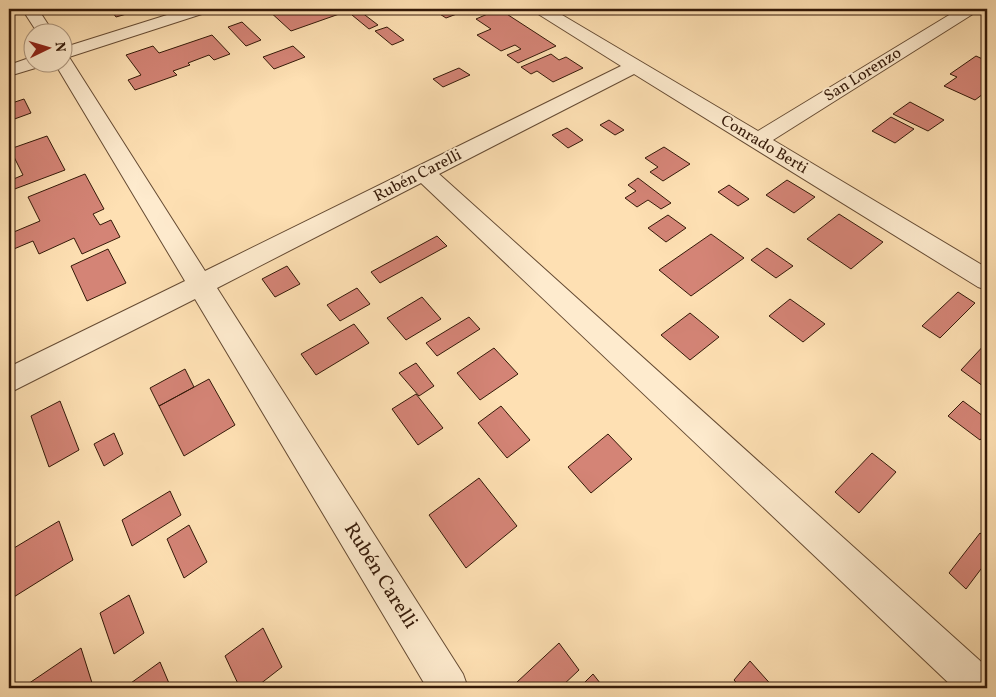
<svg xmlns="http://www.w3.org/2000/svg" width="996" height="697" font-family="Vollkorn,serif">
  <rect width="100%" height="100%" fill="#fee0b3"/>
  <filter id="stains"><feTurbulence type="fractalNoise" baseFrequency=".004" numOctaves="4"/><feColorMatrix values="0 0 0 0 .2 0 0 0 0 .09 0 0 0 0 .02 0 0 0 .5 -.17"/></filter>
  <radialGradient id="worn" r=".72"><stop offset=".6" stop-color="#630" stop-opacity="0"/><stop offset="1" stop-color="#630" stop-opacity=".3"/></radialGradient>
  <!-- building -->
  <path fill="#d48476" stroke="#341908" d="M110 9H144L116 17Z
    M272 9H336L342 13 291 31 268 10Z
    M432 9H470L446 18Z
    M499 9 556 46 518 63 507 55 521 49 515 45 501 51 477 35 491 29 476 19Z
    M361 12 378 25 369 29 352 15Z
    M242 22 261 40 246 46 228 27Z
    M387 27 404 40 392 45 375 31Z
    M212 35 230 54 214 60 209 55 188 63 190 65 173 71 177 75 135 90 128 80 141 75 126 55 153 46 159 53Z
    M293 46 305 57 274 69 263 57Z
    M551 54 559 60 566 57 583 68 553 82 537 71 531 74 521 67Z
    M976 56 987 61V91L975 100 944 86 957 77 950 74Z
    M459 68 470 75 443 87 433 79Z
    M24 99 31 113 9 121V104Z
    M910 102 944 120 928 131 893 114Z
    M891 117 914 129 895 143 872 131Z
    M609 120 624 130 615 135 600 125Z
    M567 128 583 140 568 148 552 135Z
    M47 136 65 170 12 190 9 181 23 175 10 149Z
    M664 147 690 164 663 181 650 172 658 167 645 158Z
    M85 174 104 209 93 214 100 225 111 220 120 237 82 254 74 238 39 254 33 241 9 251V234L40 221 28 197Z
    M638 178 671 203 661 209 648 200 637 207 625 198 636 191 628 185Z
    M787 180 815 197 794 213 766 195Z
    M729 185 749 199 738 206 718 192Z
    M839 214 883 242 851 269 807 239Z
    M668 215 686 228 666 242 648 228Z
    M711 234 744 258 691 296 659 270Z
    M437 236 447 246 380 283 371 272Z
    M767 248 793 266 776 278 751 260Z
    M108 249 126 283 87 301 71 266Z
    M287 266 300 284 275 297 262 279Z
    M357 288 370 304 340 321 327 305Z
    M958 292 975 303 940 338 922 326Z
    M422 297 441 319 406 340 387 318Z
    M790 299 825 324 803 342 769 316Z
    M690 313 719 337 690 360 661 335Z
    M469 317 480 329 437 356 426 343Z
    M354 324 369 343 316 375 301 354Z
    M987 342V389L961 370Z
    M494 348 518 374 480 400 457 373Z
    M416 363 434 386 419 396 399 373Z
    M185 369 194 387 159 406 150 388Z
    M209 379 235 425 184 456 159 406Z
    M416 394 443 428 418 445 392 409Z
    M60 401 79 450 49 467 31 416Z
    M963 401 987 419V432L980 440 948 416Z
    M501 406 530 440 507 458 478 423Z
    M114 433 123 454 104 466 94 444Z
    M608 434 632 459 591 493 568 467Z
    M872 453 896 472 859 513 835 492Z
    M479 478 517 526 466 568 429 515Z
    M170 491 181 515 132 546 122 520Z
    M59 521 73 560 9 600V551Z
    M189 525 207 562 184 578 167 539Z
    M980 533 987 538V561L966 589 949 573Z
    M129 595 144 633 114 654 100 613Z
    M263 628 282 667 255 688H240L225 656Z
    M559 643 579 670 560 688H520L516 683Z
    M81 648 93 686 89 688H22Z
    M750 661 774 688H741L734 680Z
    M160 662 171 688H124Z
    M593 674 604 688H579Z"/>
  <g fill="none" stroke-linecap="round" stroke-linejoin="round">
    <defs>
      <path id="minor" d="M22 9H38L53 32H37Z
        M186 9H210L208 12 69 57 205 271 621 66 535 12 533 9H552L758 131 959 9H978L976 12 773 140 987 268V290L978 287 634 74 439 174 987 667V688H954L421 183 217 288 463 674 468 688H427L195 299 9 393V367L185 281 54 62H62V48Z
        M32 57V62H45L42 66 9 76V65Z"/>
    </defs>
    <!-- minor casing -->
    <use href="#minor" stroke="#664b33" stroke-width="2"/>
    <!-- minor -->
    <use href="#minor" fill="#feebce" fill-rule="evenodd"/>
  </g>
  <g text-anchor="middle" dominant-baseline="central" stroke-width="4" stroke-linejoin="round" paint-order="stroke">
    <!-- far-street labels -->
    <g font-size="16" fill="#341908" stroke="#feebce">
      <text transform="translate(863 75) rotate(-32)">San Lorenzo</text>
      <text transform="translate(764 145) rotate(31)">Conrado Berti</text>
      <text transform="translate(418 176) rotate(-27)">Rubén Carelli</text>
    </g>
    <!-- street labels -->
    <g font-size="20" fill="#341908" stroke="#feebce">
      <text transform="translate(380 576) rotate(58)">Rubén Carelli</text>
    </g>
  </g>
  <!-- margin -->
  <rect width="996" height="697" fill="none" stroke="#fee0b3" stroke-width="30"/>
  <rect x="10" y="10" width="976" height="677" fill="none" stroke="#341908" stroke-width="2.5"/>
  <rect x="15" y="15" width="966" height="667" fill="none" stroke="#341908"/>
  <!-- north arrow -->
  <g transform="translate(48 48) rotate(85)"><circle r="24" fill="#feebce" stroke="#ad977f"/>
  <path d="M0-4L9 19L0 12L-9 19Z" fill="#8f2418"/>
  <text y="-8" font-size="14" font-weight="bold" text-anchor="middle" fill="#341908">N</text>
  </g>
  <rect width="100%" height="100%" filter="url(#stains)"/>
  <rect width="100%" height="100%" fill="url(#worn)"/>
</svg>
